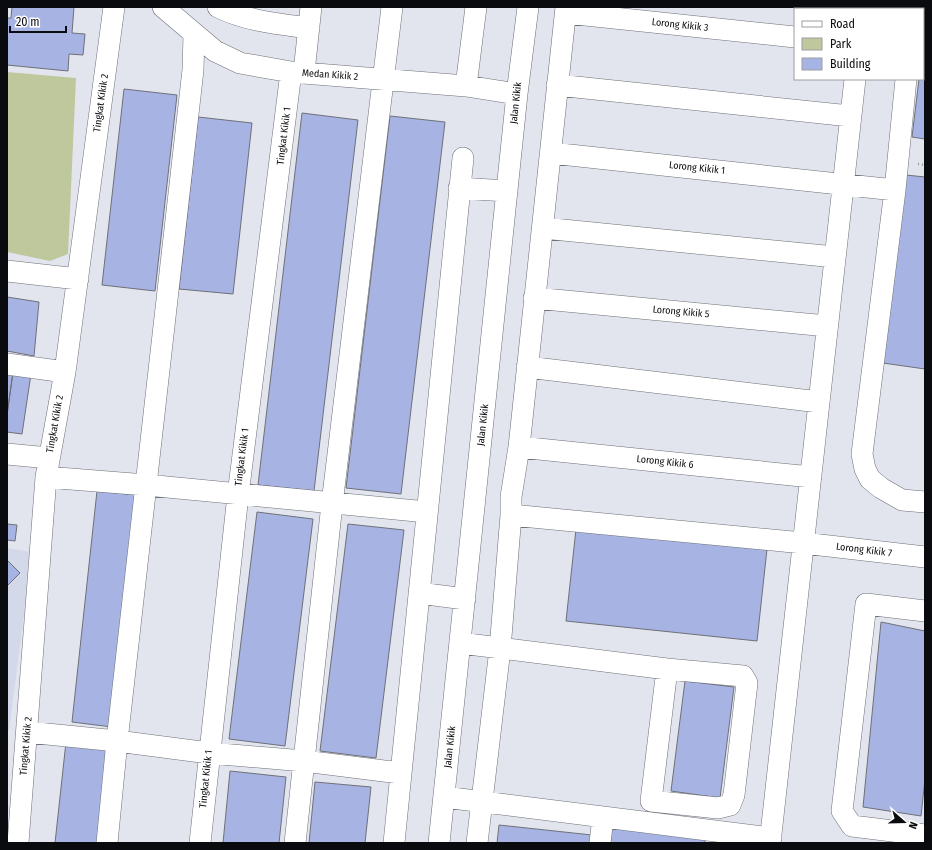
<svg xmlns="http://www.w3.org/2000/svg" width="932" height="850" font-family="'Fira Sans Condensed',sans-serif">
  <rect width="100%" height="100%" fill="#e3e5ee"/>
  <!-- built -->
  <path fill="#d4d9e9" d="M7 548 32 552 9 731H7Z"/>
  <!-- green -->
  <path fill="#bfc79d" d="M7 72 76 78 68 254 50 261 7 252Z"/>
  <!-- building -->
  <path fill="#a7b4e3" stroke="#6e7078" d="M12 7H74L72 33 85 34 83 55 69 54 68 71 7 65V18H11Z
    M925 33V139L912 137 919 79H923Z
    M124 89 177 95 155 291 102 285Z
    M302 113 358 120 314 491 258 485Z
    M390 116 445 122 401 494 346 488Z
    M198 117 252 123 233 294 179 289Z
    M906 175 925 177V369L883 363Z
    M7 297 39 302 34 356 7 351Z
    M7 371 13 372 7 415Z
    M13 372 31 374 22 434 7 432V415Z
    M97 491 137 495 112 727 72 722Z
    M257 512 313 519 285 746 229 739Z
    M7 524 17 525 15 541 7 540Z
    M348 524 404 530 376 758 320 751Z
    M576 529 767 549 757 641 566 621Z
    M7 560 20 573 7 586Z
    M881 622 925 631V779L921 816 863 807Z
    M685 681 734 687 720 798 671 791Z
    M66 742 107 746 97 843H55Z
    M230 771 286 777 279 843H223Z
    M315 782 371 787 365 843H309Z
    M499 825 592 835V843H497Z
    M612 828 705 838V843H610Z"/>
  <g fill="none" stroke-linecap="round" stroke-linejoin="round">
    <defs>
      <path id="minor" d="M163 7 215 51 240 63 291 72 466 86 517 94
        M218 7C246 21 279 24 309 28
        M566 7 519 447 511 497V515L803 543 925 557
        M862 9 863 7
        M913 9 914 7
        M566 13 795 37
        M304 72 311 7
        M906 79 895 190 862 454 865 469 870 479 881 488 902 500 925 502
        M557 85 850 116
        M466 86 476 7
        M551 153 895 190
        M459 188 507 191
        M543 228 835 257
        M7 271 78 279
        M534 298 827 326
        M7 364 65 372
        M527 367 819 402
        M519 447 811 477
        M7 454 49 458
        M46 477 146 485 427 512
        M419 593 465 599
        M925 611 866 604 842 811 852 826 925 835
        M460 643 667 669 651 801 718 808 730 805 734 795 747 683 743 676 667 669
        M27 732 117 741 209 753 304 761 400 773
        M444 797 771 838
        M18 843 46 477 65 372 114 7
        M107 843 117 741 193 70 194 34
        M200 843 238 495 291 72
        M295 843 332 504 392 7
        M394 843 463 158
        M439 843 517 94 528 7
        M477 843 500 649 511 515
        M600 843 603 817
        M770 843 855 79"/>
    </defs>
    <!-- minor casing -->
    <use href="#minor" stroke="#6d7077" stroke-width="22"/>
    <!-- path -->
    <path stroke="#999aa1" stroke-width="2.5" stroke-dasharray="1 3" stroke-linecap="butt" d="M918 164 925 165"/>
    <!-- minor -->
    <use href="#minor" stroke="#fff" stroke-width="21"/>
  </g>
  <g text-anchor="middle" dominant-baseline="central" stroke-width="3.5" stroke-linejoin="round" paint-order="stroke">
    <!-- street labels -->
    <g font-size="10" fill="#0a0b0e" stroke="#fff">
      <text transform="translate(680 25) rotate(6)">Lorong Kikik 3</text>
      <text transform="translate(330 75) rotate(4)">Medan Kikik 2</text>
      <text transform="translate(101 103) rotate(-82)">Tingkat Kikik 2</text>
      <text transform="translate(516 103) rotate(-84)">Jalan Kikik</text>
      <text transform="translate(284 136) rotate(-83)">Tingkat Kikik 1</text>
      <text transform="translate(697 168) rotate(6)">Lorong Kikik 1</text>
      <text transform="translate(681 312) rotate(5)">Lorong Kikik 5</text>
      <text transform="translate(55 424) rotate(-80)">Tingkat Kikik 2</text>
      <text transform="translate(483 425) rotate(-84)">Jalan Kikik</text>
      <text transform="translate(242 457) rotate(-83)">Tingkat Kikik 1</text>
      <text transform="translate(665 462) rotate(6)">Lorong Kikik 6</text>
      <text transform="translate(864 550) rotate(7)">Lorong Kikik 7</text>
      <text transform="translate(26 746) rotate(-85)">Tingkat Kikik 2</text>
      <text transform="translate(450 747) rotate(-84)">Jalan Kikik</text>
      <text transform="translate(206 779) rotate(-84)">Tingkat Kikik 1</text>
    </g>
  </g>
  <!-- border -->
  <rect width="932" height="850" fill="none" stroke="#0a0b0e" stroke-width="16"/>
  <!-- legend -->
  <rect x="794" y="8" width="130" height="72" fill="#ffffff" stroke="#9d9d9f"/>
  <rect x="802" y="21" width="20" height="6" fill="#ffffff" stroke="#9d9d9f"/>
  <text x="830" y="28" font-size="12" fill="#0a0b0e">Road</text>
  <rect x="802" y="38" width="20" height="12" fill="#bfc79d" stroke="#9d9d9f"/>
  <text x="830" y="48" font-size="12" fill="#0a0b0e">Park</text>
  <rect x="802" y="58" width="20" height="12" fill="#a7b4e3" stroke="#9d9d9f"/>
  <text x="830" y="68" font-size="12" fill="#0a0b0e">Building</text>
  <!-- north arrow -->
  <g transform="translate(904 822) rotate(110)" stroke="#ffffff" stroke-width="3" paint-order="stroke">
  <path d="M0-3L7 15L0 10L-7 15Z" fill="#0a0b0e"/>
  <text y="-6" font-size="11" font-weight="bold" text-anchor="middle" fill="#0a0b0e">N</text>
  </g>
  <!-- scale -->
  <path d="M10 26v6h56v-6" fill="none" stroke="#0a0b0e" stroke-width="2"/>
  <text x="16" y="26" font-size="12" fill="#0a0b0e" stroke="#ffffff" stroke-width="3" paint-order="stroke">20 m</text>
</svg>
